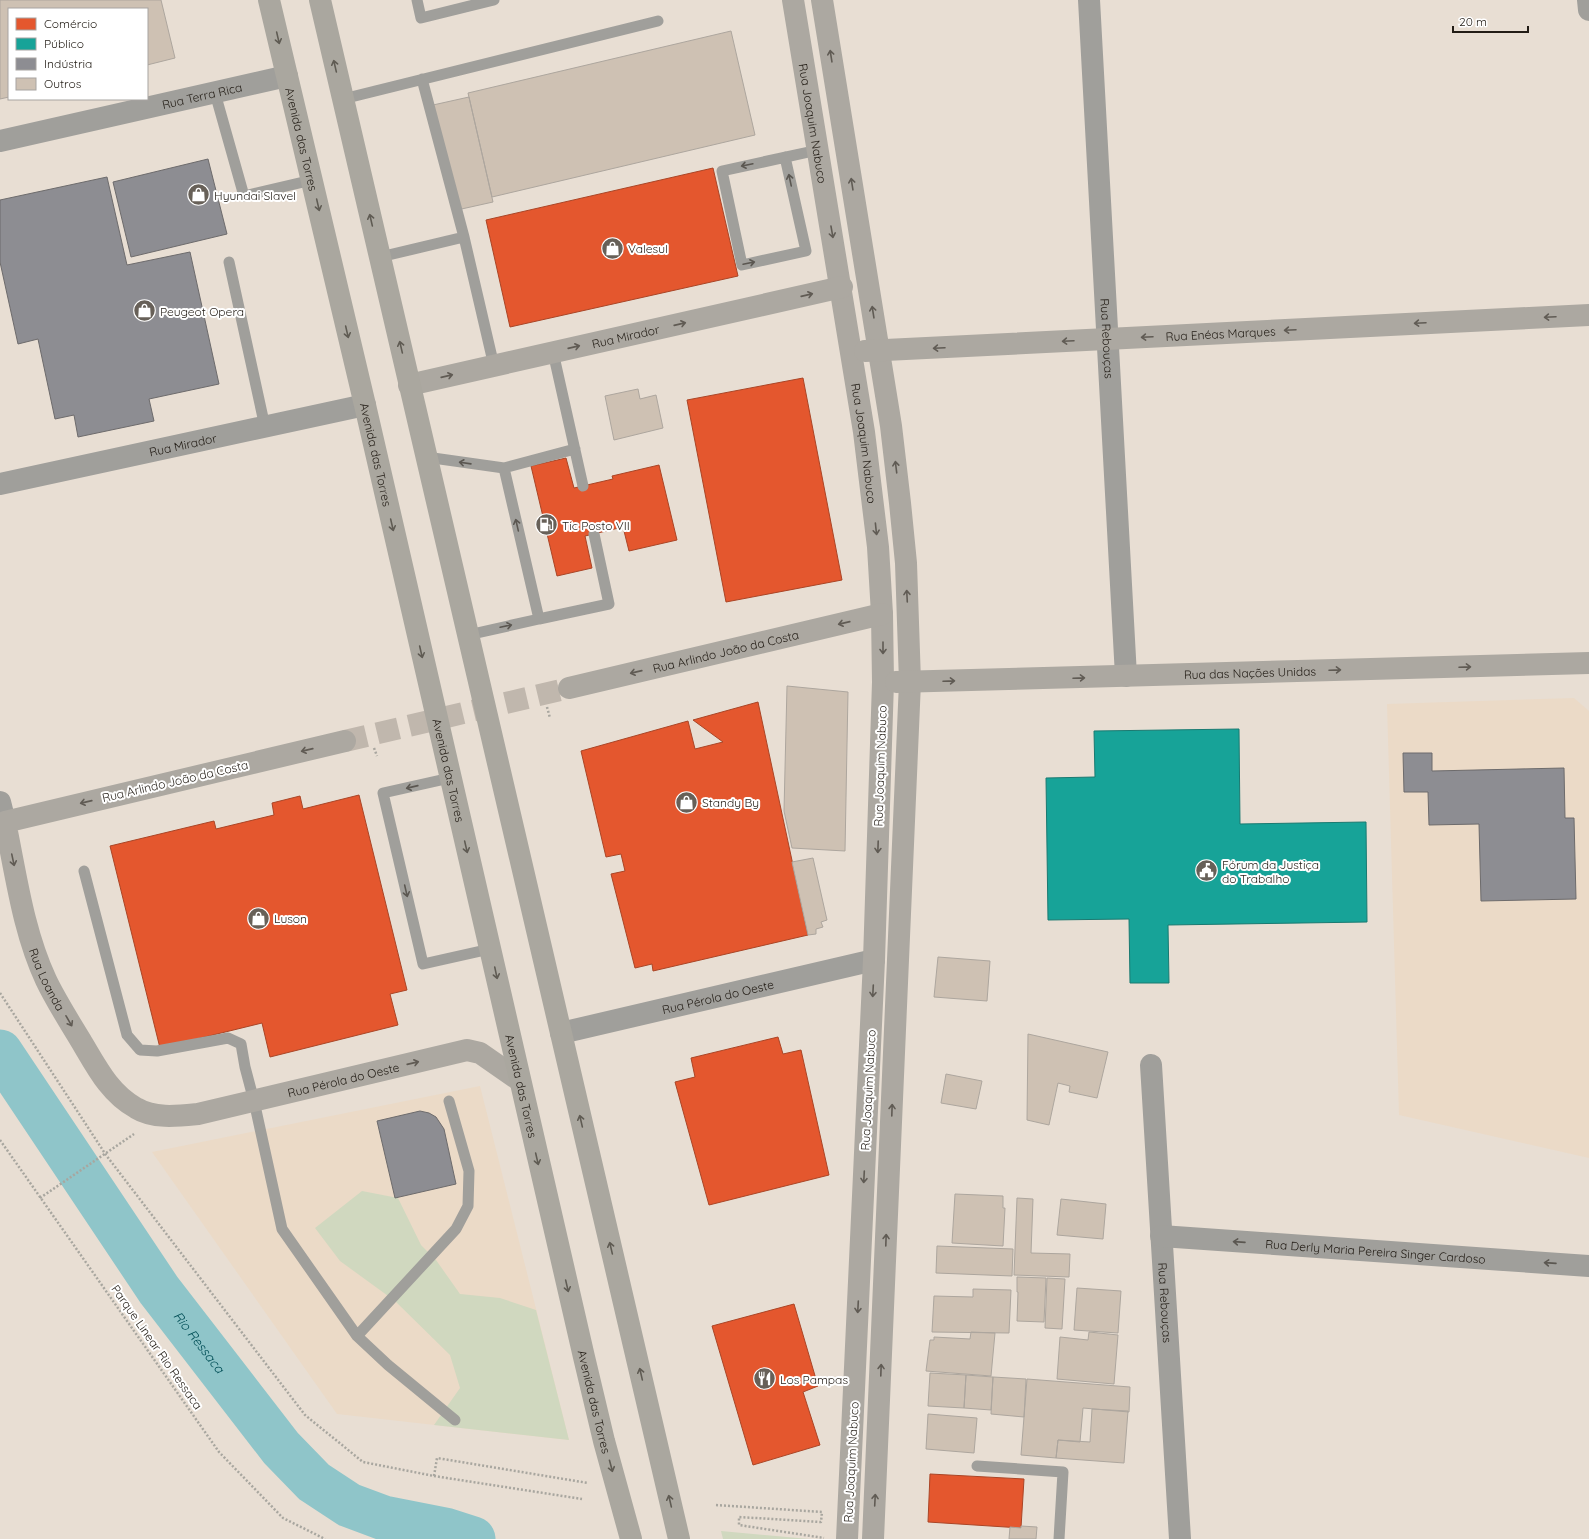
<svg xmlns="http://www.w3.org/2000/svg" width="1589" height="1539" font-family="Quicksand,sans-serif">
  <rect width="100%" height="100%" fill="#e8ded3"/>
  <!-- built -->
  <path fill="#ebdac7" d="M1574 698 1589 711V1158L1399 1115 1387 704Z
    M480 1086 569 1440 337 1414 152 1152Z"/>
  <!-- green -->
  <path fill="#d0d8bf" d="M362 1191 398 1198 421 1245 436 1260 460 1294 500 1298 536 1310 569 1440 434 1425 460 1388 450 1355 395 1301 340 1261 315 1228Z
    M721 1531 809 1539H723Z"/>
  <!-- shops -->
  <path fill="#e4572e" stroke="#aa4526" d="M713 168 738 276 510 327 486 220Z
    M803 378 842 580 726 602 687 400Z
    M566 458 574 488 613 479 612 476 659 465 677 540 629 551 623 527 585 536 592 568 557 576 531 466Z
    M758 702 808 935 653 971 652 964 635 968 611 874 625 871 621 854 606 857 581 751 688 721 695 749 723 742 693 720Z
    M359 795 407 990 390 994 398 1025 270 1057 262 1023 160 1048 110 846 214 821 216 829 274 815 272 803 300 796 303 809Z
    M778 1037 783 1054 801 1050 829 1175 709 1205 675 1082 695 1077 691 1058Z
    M794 1304 818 1386 803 1392 820 1445 753 1465 712 1326Z
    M930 1474 1024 1479 1021 1528 928 1522Z"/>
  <!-- public -->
  <path fill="#17a398" stroke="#1a7a71" d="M1239 729 1240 824 1366 822 1367 922 1168 925 1169 983H1130L1129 919 1048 920 1046 778 1095 777 1094 731Z"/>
  <!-- industry -->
  <path fill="#8d8d92" stroke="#6d6b6c" d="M208 159 227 234 131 257 113 182Z
    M107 177 127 265 190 252 219 384 149 399 154 421 78 437 74 415 55 419 38 339 18 344 0 262V200Z
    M1403 753H1432V771L1564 768 1565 818H1574L1576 899 1481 901 1479 824 1429 825 1428 792H1404Z
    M420 1111 429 1113 436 1117 444 1129 456 1184 395 1198 377 1121Z"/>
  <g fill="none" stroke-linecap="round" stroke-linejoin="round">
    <!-- river -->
    <path stroke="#8fc5c9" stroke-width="45" id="s1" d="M0 1052 159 1290 281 1448 314 1482 349 1505 384 1518 445 1530 473 1539"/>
  </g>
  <!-- building -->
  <path fill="#cec1b3" stroke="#ada69e" d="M0 0H161L175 58 147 65V9H9V97L0 99Z
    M731 31 755 135 492 197 468 93Z
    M469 97 493 202 457 210 433 105Z
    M638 389 640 399 656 395 663 428 614 440 605 396Z
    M787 686 848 692 845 851 792 848 784 811Z
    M813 858 827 920 821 922 823 927 816 929V934L808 935 792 862Z
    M938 957 990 961 987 1001 934 997Z
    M1028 1034 1108 1052 1097 1098 1069 1092 1070 1086 1058 1083 1049 1125 1027 1120Z
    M946 1074 982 1081 976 1109 941 1103Z
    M955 1194 1003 1196V1208H1005L1003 1246 952 1243Z
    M1017 1198 1033 1199 1031 1253 1070 1254 1069 1277 1014 1275Z
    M1061 1199 1106 1204 1103 1239 1057 1235Z
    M937 1246 1013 1249 1012 1276 936 1273Z
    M1017 1277 1046 1278 1044 1322 1017 1321 1018 1292H1017Z
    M1047 1278 1065 1279 1062 1329 1045 1328Z
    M1077 1288 1121 1291 1118 1333 1074 1330Z
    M973 1289 1011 1290 1009 1333 932 1332 934 1296 973 1297Z
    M971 1332 995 1333 991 1376 926 1371 930 1340H934V1337L970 1339Z
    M1089 1332 1118 1335 1114 1384 1057 1379 1060 1337 1088 1340Z
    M930 1373 966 1375 964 1408 928 1406Z
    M966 1375 993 1377 991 1410 964 1408Z
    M993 1377 1026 1379 1024 1417 991 1414Z
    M1027 1379 1130 1387 1129 1412 1083 1408 1080 1442 1058 1440 1056 1458 1021 1455Z
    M1092 1409 1128 1411 1124 1463 1056 1458 1058 1440 1090 1442Z
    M928 1414 977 1418 974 1453 926 1449Z
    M1021 1526 1037 1527 1036 1539H1009L1010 1527 1021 1528Z"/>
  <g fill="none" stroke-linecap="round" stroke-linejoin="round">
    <!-- secondary-tunnel -->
    <path stroke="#c0b7ad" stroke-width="22" stroke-dasharray="22 11" stroke-linecap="butt" d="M345 741 569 688"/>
    <!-- path -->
    <path stroke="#a8a69f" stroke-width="2.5" stroke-dasharray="2 2" stroke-linecap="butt" d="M547 707 550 718
      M374 748 377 756
      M0 993 106 1155 305 1415 363 1462 434 1476 582 1499
      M0 1140 219 1452 283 1518 325 1539
      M40 1198 134 1134
      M434 1476 437 1458 588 1483
      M716 1505 822 1512 821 1522 739 1517V1525L824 1538"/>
    <!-- lane -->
    <path stroke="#a09f9b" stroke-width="11" d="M417 0 421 18 494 0
      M422 79 464 237
      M215 93 244 196 312 180
      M343 99 658 21
      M785 157 806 251 742 265 722 171 818 150
      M380 257 464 237 494 366
      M229 262 265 427
      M553 352 583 486
      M426 457 504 468 575 449
      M539 619 609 604 594 534
      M468 635 539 619 504 468
      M450 778 383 793 423 964 490 949
      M84 871 127 1035 140 1050 157 1051 228 1038 241 1044 245 1067 254 1101 282 1229 357 1336 388 1365 455 1420
      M357 1336 456 1229 468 1206 469 1171 449 1101
      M977 1466 1063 1472 1059 1539"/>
    <!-- street -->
    <g stroke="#a09f9b" stroke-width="22">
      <path id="s2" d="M1089 0 1126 676"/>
      <path d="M1588 0 1589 10"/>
      <path id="s3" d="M0 141 287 76"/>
      <path id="s4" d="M0 484 365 405"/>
      <path d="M0 802 5 822"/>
      <path id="s5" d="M561 1033 874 960"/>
      <path id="s6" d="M1151 1065 1180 1539"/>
      <path id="s7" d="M1161 1236 1589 1266"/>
    </g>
    <!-- secondary -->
    <g stroke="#aca8a1" stroke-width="22">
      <path id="s8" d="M793 0 864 432 878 547 882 614 883 682 874 960 847 1539"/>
      <path d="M822 0 891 426 900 503 906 563 910 682 873 1539"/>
      <path id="s9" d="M865 351 1589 315"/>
      <path id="s10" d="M409 385 842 287"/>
      <path id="s11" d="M896 682 1589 663"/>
      <path id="s12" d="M569 688 882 614"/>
      <path id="s13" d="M345 741 5 822C16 874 23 931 46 980 56 1001 69 1021 81 1041 96 1066 109 1093 136 1108 154 1119 178 1116 198 1114L467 1050 480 1053 519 1080"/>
    </g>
    <!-- highway -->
    <g stroke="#aaa79f" stroke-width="22">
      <path id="s14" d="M269 0 365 405 584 1357 604 1441 631 1539"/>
      <path d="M320 0 679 1539"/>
    </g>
  </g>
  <!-- one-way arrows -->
  <defs><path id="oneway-shaft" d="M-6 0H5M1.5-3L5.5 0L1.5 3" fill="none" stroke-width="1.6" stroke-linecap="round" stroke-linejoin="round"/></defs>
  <g stroke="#5f5b53">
    <use href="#oneway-shaft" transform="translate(278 38) rotate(77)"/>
    <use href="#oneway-shaft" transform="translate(335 66) rotate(-103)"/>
    <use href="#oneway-shaft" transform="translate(318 205) rotate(77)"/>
    <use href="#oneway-shaft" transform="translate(371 220) rotate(-103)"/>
    <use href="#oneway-shaft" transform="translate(347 332) rotate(77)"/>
    <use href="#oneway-shaft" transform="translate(401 347) rotate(-103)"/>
    <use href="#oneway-shaft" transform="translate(392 525) rotate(77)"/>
    <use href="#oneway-shaft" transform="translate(421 652) rotate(77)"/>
    <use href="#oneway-shaft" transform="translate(466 847) rotate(77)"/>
    <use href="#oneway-shaft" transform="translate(496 973) rotate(78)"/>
    <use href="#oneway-shaft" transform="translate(581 1121) rotate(-103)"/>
    <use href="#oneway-shaft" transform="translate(537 1159) rotate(77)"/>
    <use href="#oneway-shaft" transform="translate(611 1248) rotate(-103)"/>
    <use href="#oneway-shaft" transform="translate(567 1286) rotate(77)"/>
    <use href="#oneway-shaft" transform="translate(641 1374) rotate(-103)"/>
    <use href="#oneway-shaft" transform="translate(611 1466) rotate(75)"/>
    <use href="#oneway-shaft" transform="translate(670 1501) rotate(-103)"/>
  </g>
  <g stroke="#605b54">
    <use href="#oneway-shaft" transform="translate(831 56) rotate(-99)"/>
    <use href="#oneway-shaft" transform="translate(852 184) rotate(-99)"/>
    <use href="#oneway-shaft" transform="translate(832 232) rotate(80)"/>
    <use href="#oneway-shaft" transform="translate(807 295) rotate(-13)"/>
    <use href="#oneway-shaft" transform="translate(873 312) rotate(-99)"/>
    <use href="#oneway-shaft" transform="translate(1550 317) rotate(177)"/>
    <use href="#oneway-shaft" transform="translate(1420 323) rotate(177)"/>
    <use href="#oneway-shaft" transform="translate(680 324) rotate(-13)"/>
    <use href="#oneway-shaft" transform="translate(1290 330) rotate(177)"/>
    <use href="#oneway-shaft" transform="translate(1147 337) rotate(177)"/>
    <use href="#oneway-shaft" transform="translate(1068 341) rotate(177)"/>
    <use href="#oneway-shaft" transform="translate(574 347) rotate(-13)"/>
    <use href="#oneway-shaft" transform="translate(939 348) rotate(177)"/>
    <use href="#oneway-shaft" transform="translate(447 376) rotate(-13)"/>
    <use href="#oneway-shaft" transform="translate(896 467) rotate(-97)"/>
    <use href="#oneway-shaft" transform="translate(876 529) rotate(84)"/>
    <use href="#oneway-shaft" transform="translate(907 596) rotate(-93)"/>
    <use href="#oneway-shaft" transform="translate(844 623) rotate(167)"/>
    <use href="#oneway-shaft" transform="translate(883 648) rotate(90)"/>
    <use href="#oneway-shaft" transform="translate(1465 667) rotate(-2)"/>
    <use href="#oneway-shaft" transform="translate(1335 670) rotate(-2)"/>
    <use href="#oneway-shaft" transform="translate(636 672) rotate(167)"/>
    <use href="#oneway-shaft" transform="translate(1079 678) rotate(-2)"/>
    <use href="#oneway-shaft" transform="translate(949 681) rotate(-2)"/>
    <use href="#oneway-shaft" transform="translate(307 750) rotate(167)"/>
    <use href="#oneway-shaft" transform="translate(86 802) rotate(167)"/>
    <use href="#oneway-shaft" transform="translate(878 847) rotate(92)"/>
    <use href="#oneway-shaft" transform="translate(13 860) rotate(78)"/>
    <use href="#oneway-shaft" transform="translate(873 991) rotate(93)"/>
    <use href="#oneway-shaft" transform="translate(69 1021) rotate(60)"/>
    <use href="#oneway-shaft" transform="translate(413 1063) rotate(-13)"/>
    <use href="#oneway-shaft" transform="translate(892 1110) rotate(-88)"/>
    <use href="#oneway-shaft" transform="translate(864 1177) rotate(93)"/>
    <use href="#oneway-shaft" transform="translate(886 1240) rotate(-88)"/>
    <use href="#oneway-shaft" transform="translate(858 1307) rotate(93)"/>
    <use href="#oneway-shaft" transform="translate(881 1370) rotate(-88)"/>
    <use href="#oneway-shaft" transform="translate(875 1500) rotate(-87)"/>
  </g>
  <g stroke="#5b5751">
    <use href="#oneway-shaft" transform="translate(747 165) rotate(168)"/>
    <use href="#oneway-shaft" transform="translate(790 180) rotate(-102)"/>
    <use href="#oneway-shaft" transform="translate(749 263) rotate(-12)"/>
    <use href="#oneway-shaft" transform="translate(465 463) rotate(-172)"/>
    <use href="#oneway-shaft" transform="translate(517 525) rotate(-103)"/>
    <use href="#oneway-shaft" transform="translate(506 626) rotate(-12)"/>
    <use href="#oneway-shaft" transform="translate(412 787) rotate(167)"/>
    <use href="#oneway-shaft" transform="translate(406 891) rotate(77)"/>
    <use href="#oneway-shaft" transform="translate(1239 1242) rotate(-176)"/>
    <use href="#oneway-shaft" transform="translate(1550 1263) rotate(-176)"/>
  </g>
  <!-- icons -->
  <defs>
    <symbol id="shop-disc" viewBox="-11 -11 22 22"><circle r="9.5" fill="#676058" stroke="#fff"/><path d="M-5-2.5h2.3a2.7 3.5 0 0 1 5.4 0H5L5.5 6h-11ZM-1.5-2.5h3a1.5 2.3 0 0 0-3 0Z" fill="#fff"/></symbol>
    <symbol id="fuel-disc" viewBox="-11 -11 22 22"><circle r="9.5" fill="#676058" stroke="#fff"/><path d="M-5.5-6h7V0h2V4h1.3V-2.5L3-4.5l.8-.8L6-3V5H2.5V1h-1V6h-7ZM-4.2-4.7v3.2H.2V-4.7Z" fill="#fff"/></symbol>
    <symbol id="civic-disc" viewBox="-11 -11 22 22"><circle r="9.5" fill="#676058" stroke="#fff"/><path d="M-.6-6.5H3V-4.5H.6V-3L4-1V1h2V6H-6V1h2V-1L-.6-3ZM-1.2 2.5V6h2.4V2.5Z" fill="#fff"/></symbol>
    <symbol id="restaurant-disc" viewBox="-11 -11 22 22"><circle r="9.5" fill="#676058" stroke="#fff"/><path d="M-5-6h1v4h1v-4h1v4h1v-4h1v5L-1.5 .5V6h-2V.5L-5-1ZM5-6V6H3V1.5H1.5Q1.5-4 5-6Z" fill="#fff"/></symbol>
  </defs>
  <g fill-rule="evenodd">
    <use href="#shop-disc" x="186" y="182" width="25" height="25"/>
    <use href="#shop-disc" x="600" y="236" width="25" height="25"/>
    <use href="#shop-disc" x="132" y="298" width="25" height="25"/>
    <use href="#fuel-disc" x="534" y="512" width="25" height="25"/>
    <use href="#shop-disc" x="674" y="790" width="25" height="25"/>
    <use href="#civic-disc" x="1194" y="858" width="25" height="25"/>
    <use href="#shop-disc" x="246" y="906" width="25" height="25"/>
    <use href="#restaurant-disc" x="752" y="1366" width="25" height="25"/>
  </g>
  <g text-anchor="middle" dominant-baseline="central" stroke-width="4" stroke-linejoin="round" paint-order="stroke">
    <!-- street labels -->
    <g font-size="12" fill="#221c15" stroke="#fff">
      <text stroke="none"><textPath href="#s3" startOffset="207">Rua Terra Rica</textPath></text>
      <text stroke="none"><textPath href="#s8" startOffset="125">Rua Joaquim Nabuco</textPath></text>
      <text stroke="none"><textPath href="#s14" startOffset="143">Avenida das Torres</textPath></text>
      <text stroke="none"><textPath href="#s9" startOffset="356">Rua Enéas Marques</textPath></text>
      <text stroke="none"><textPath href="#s10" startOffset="222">Rua Mirador</textPath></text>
      <text stroke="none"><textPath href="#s2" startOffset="339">Rua Rebouças</textPath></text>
      <text stroke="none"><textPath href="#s8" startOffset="449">Rua Joaquim Nabuco</textPath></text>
      <text stroke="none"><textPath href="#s4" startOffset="187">Rua Mirador</textPath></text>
      <text stroke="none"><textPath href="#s14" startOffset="467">Avenida das Torres</textPath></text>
      <text stroke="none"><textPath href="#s12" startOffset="161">Rua Arlindo João da Costa</textPath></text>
      <text stroke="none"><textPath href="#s11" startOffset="354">Rua das Nações Unidas</textPath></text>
      <text transform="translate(880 766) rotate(-88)">Rua Joaquim Nabuco</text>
      <text stroke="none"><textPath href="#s14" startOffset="791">Avenida das Torres</textPath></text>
      <text transform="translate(175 781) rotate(-13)">Rua Arlindo João da Costa</text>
      <text stroke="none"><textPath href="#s13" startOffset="513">Rua Loanda</textPath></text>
      <text stroke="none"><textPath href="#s5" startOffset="161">Rua Pérola do Oeste</textPath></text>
      <text stroke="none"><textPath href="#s13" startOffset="884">Rua Pérola do Oeste</textPath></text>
      <text stroke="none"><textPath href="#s14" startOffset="1115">Avenida das Torres</textPath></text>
      <text transform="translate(868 1090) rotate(-87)">Rua Joaquim Nabuco</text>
      <text stroke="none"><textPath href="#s7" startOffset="215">Rua Derly Maria Pereira Singer Cardoso</textPath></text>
      <text stroke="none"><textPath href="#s6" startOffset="238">Rua Rebouças</textPath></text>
      <text transform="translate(157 1347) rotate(55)">Parque Linear Rio Ressaca</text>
      <text stroke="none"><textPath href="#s14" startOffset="1439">Avenida das Torres</textPath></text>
      <text transform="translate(851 1462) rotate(-87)">Rua Joaquim Nabuco</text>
    </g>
    <!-- poi labels -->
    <g font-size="12" fill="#221c15" stroke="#fff" text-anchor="start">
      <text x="214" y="195">Hyundai Slavel</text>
      <text x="628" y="248">Valesul</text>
      <text x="160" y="311">Peugeot Opera</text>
      <text x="562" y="525">Tic Posto VII</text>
      <text x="702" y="802">Standy By</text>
      <text x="1222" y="864">Fórum da Justiça<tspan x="1222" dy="14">do Trabalho</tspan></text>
      <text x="274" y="918">Luson</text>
      <text x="780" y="1379">Los Pampas</text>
    </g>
    <!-- water labels -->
    <g font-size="13" font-style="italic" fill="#004e56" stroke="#fff">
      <text stroke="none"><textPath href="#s1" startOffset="352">Rio Ressaca</textPath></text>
    </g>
  </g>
  <!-- legend -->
  <rect x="8" y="8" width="140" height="92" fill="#ffffff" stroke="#a7a4a1"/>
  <rect x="16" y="18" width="20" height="12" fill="#e4572e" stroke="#a7a4a1"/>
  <text x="44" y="28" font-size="12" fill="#221c15">Comércio</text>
  <rect x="16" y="38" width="20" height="12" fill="#17a398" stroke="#a7a4a1"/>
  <text x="44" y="48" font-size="12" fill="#221c15">Público</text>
  <rect x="16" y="58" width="20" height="12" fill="#8d8d92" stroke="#a7a4a1"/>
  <text x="44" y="68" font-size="12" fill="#221c15">Indústria</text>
  <rect x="16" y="78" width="20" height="12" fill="#cec1b3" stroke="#a7a4a1"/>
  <text x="44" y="88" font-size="12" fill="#221c15">Outros</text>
  <!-- scale -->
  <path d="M1453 26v6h75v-6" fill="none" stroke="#221c15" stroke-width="2"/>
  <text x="1459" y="26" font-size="12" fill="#221c15" stroke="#ffffff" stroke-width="3" paint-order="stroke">20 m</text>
</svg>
